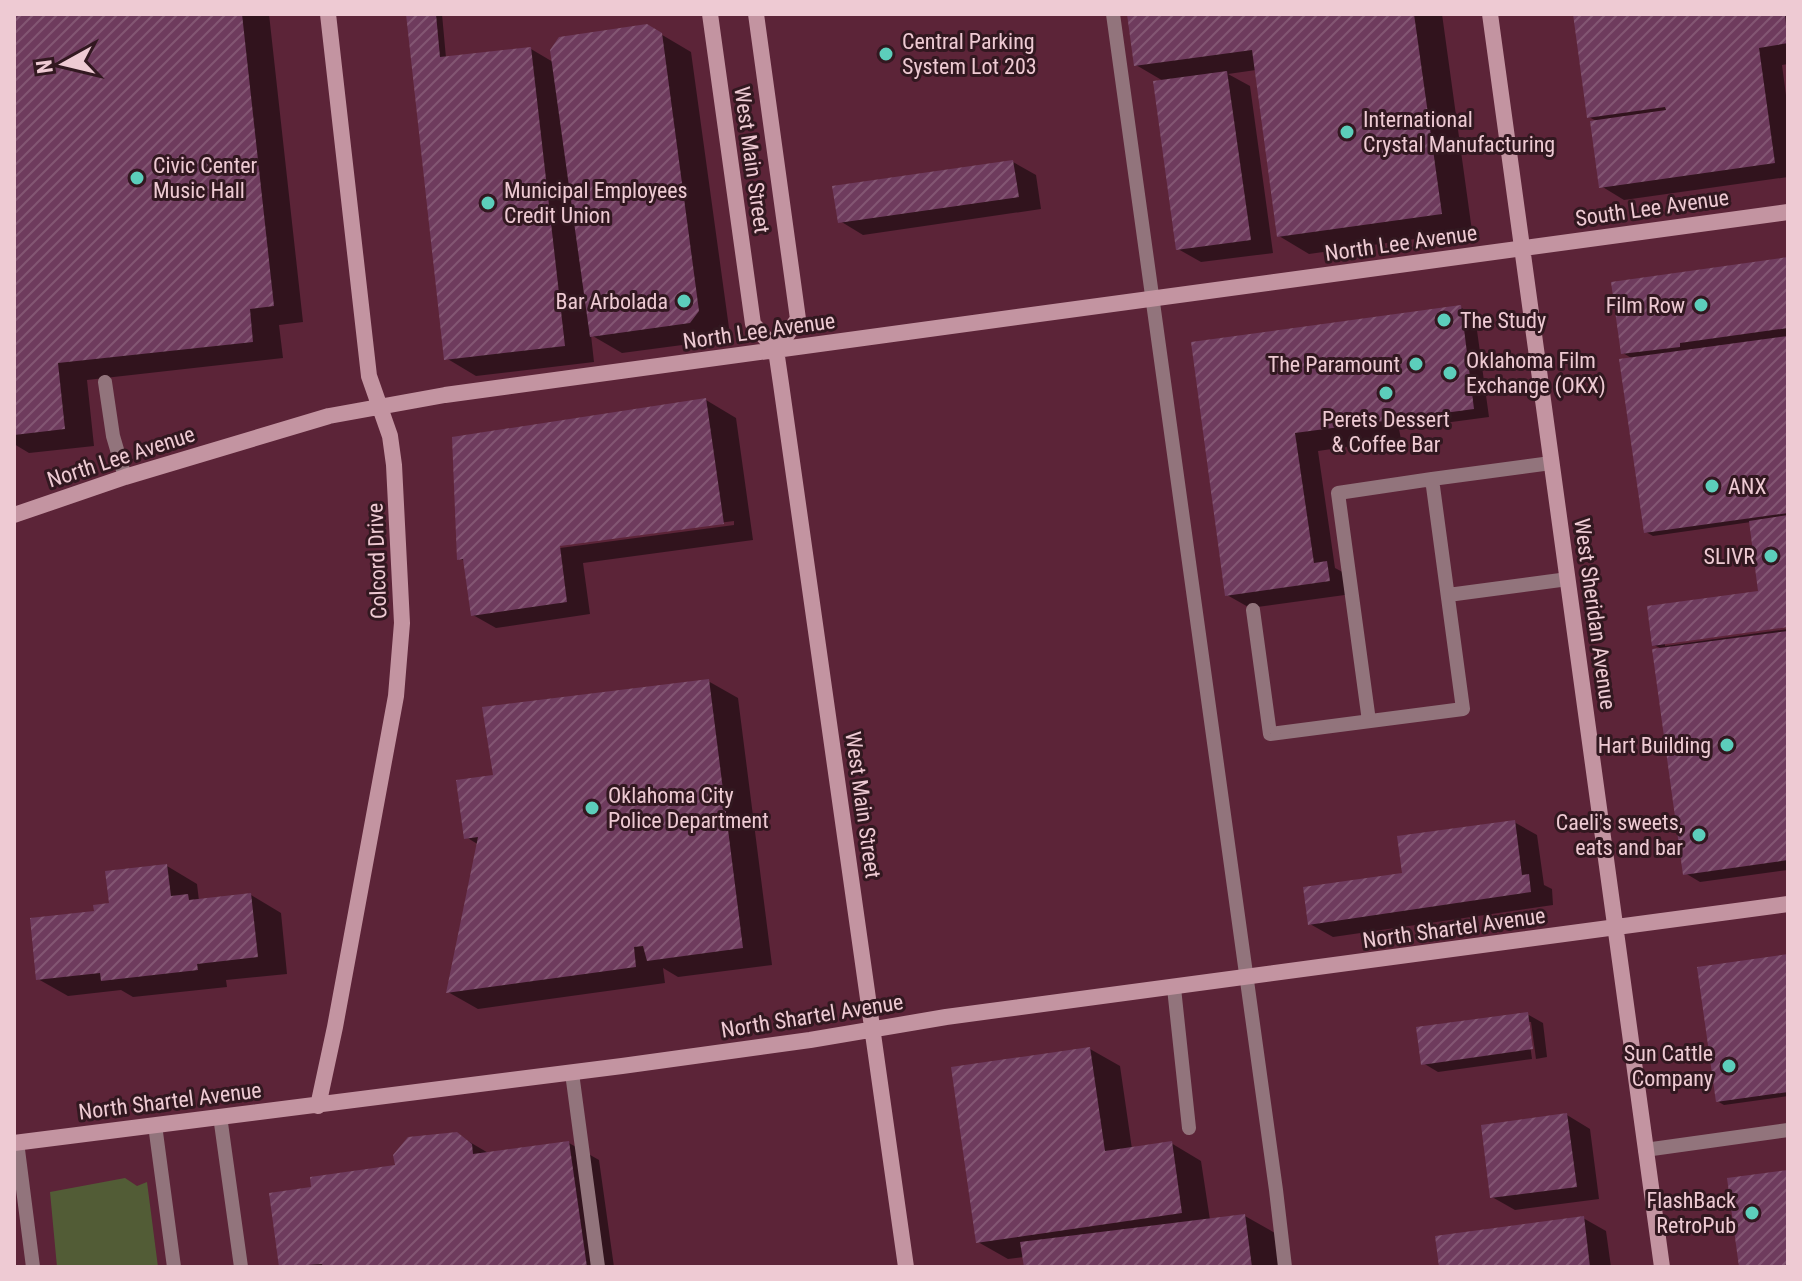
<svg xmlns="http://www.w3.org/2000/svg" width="1802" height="1281" font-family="'Roboto Condensed',sans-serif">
  <defs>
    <pattern id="building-hatch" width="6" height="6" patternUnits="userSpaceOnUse" patternTransform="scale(2)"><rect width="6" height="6" fill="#6e3b5d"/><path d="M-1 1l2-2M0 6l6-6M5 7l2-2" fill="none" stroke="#835673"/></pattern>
  </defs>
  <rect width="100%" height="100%" fill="#5c2438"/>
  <!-- grass -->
  <path fill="#525c36" d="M125 1178 137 1186 147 1182 158 1267H57L50 1192Z"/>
  <!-- shadow -->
  <path fill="#0007" fill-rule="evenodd" d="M14 14H269L303 322 279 325 283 358 87 380 94 446 29 453 14 444Z
    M408 14H442L446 58 531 49 553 62 647 26 691 52 729 328 720 340 622 353 591 335 594 362 476 376 446 358Z
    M1129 14H1442L1472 231 1309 254 1279 236 1256 70 1228 74 1250 86 1273 253 1201 262 1178 249 1165 82 1136 65Z
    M1575 14H1788V64L1782 65 1788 110V177L1624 200 1601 186 1598 122 1589 117Z
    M1013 162 1036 175 1041 209 863 235 840 221Z
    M1788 259V625L1665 642V646L1788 629V870L1700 882 1685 873 1662 649 1654 645 1760 593 1751 522 1653 536 1646 532 1633 359 1623 353Z
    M1460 307 1475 316 1489 417 1399 429 1401 439 1318 451 1335 568 1350 576 1352 594 1250 608 1227 595 1206 446Z
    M706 400 736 418 753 540 583 563 590 614 496 628 473 615 466 562 459 558ZM734 521V525L560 548 556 544Z
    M708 681 738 698 772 965 678 977 663 968 665 983 478 1009 448 992 479 845 466 837 495 777Z
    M1514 822 1537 835 1544 885 1552 889 1553 905 1333 937 1310 924Z
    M167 866 197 884 199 901 251 895 281 913 287 974 226 980 227 987 133 997 121 990 68 996 38 979 96 913Z
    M1788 956V1096L1724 1105 1717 1101Z
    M1527 1014 1543 1023 1547 1057 1536 1059 1531 1022H1527L1532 1059 1438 1072 1423 1063Z
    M1090 1049 1120 1066 1132 1149 1171 1143 1201 1161 1210 1220 1245 1216 1275 1233 1279 1267H1026L1024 1257 1008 1259 978 1242Z
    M1567 1115 1590 1129 1599 1199 1515 1210 1492 1197Z
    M456 1134 490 1154 569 1143 599 1160 614 1267H281L271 1195 314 1189 397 1167Z
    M1583 1218 1606 1231 1611 1267H1441Z"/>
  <!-- building -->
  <path fill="url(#building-hatch)" d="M14 14H242L274 306 250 309 253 342 58 363 65 429 14 435Z
    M406 14H436L440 57 531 47 565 346 444 360Z
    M1127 14H1414L1442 214 1277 237 1252 50 1134 66Z
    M1573 14H1785L1788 43 1759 48 1775 163 1599 188 1590 121 1666 110 1665 107 1587 118Z
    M647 24 662 33 699 311 690 323 590 337 550 50 559 37Z
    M1227 71 1251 240 1176 250 1153 81Z
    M1013 160 1019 197 838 223 832 186Z
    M1788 257V328L1680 343V347L1621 354 1611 282Z
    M1461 305 1474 409 1295 433 1314 563 1327 561 1330 581 1225 596 1191 342Z
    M1788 336V513L1644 533 1619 359Z
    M706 398 724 524 560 546 567 602 471 616 463 559 457 560 452 437Z
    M1788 515V627L1652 646 1647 606 1758 591 1749 521Z
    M1788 631V860L1683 875 1652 649Z
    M709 679 743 948 647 961 643 946 634 947 636 967 446 993 478 837 464 839 456 780 493 775 482 707Z
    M1515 820 1522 875 1529 874 1531 892 1308 925 1303 887 1402 873 1397 836Z
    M167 864 171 896 188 894 189 900 251 893 258 957 197 964 198 970 101 981 100 973 36 980 30 918 94 911 93 905 109 903 105 871Z
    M1788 954V1092L1716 1102 1697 967Z
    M1528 1012 1533 1049 1421 1065 1416 1027Z
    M1090 1047 1105 1151 1172 1141 1182 1213 976 1243 951 1067Z
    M1567 1113 1577 1187 1490 1198 1481 1125Z
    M457 1132 472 1144 473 1154 569 1141 587 1267H323L322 1264 279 1267 269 1193 311 1187 310 1177 395 1165 393 1155 408 1137Z
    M1788 1170V1267H1739L1727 1178Z
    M1245 1214 1252 1267H1024L1020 1242Z
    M1584 1216 1590 1267H1439L1435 1236Z"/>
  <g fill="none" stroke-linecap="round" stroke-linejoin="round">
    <!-- lane -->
    <path stroke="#92747c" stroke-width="14" d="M1113 14 1276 1190 1285 1267
      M105 382 113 436 125 477
      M1448 595 1568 579
      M1253 610 1270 734 1463 709 1432 479 1551 463
      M1369 721 1338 493 1432 479
      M1174 988 1189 1128
      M572 1073 598 1267
      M220 1116 241 1267
      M155 1125 174 1267
      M17 1142 33 1267
      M1645 1150 1788 1130"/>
    <!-- secondary -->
    <path stroke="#c394a1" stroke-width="16" d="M710 14 753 324 776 350 781 384 906 1267
      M756 14 798 319 776 350
      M1490 14 1662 1267
      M14 515 125 477 329 416 445 395 1788 212
      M318 1106 335 1027 396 696 402 623 394 465 390 436 369 376 328 14
      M14 1143 622 1066 810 1040 946 1017 1788 904"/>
  </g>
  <!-- markers -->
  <g fill="#5ccebb" stroke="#321820" stroke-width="3">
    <circle cx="886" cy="54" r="8"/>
    <circle cx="1347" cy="132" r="8"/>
    <circle cx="137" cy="178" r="8"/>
    <circle cx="488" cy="203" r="8"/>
    <circle cx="684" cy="301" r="8"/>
    <circle cx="1701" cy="305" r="8"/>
    <circle cx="1444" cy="320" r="8"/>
    <circle cx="1416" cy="364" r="8"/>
    <circle cx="1450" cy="373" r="8"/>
    <circle cx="1386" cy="393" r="8"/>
    <circle cx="1712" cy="486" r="8"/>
    <circle cx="1771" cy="556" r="8"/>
    <circle cx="1727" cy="745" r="8"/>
    <circle cx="592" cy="808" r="8"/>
    <circle cx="1699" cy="835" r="8"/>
    <circle cx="1729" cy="1066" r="8"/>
    <circle cx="1752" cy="1213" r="8"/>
  </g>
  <g text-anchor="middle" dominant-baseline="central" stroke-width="6" stroke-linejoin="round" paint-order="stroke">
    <!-- poi labels -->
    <g font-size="22" fill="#eecad3" stroke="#321820" text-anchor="start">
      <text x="902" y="41">Central Parking<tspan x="902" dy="25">System Lot 203</tspan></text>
      <text x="1363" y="119">International<tspan x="1363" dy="25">Crystal Manufacturing</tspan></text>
      <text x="153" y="165">Civic Center<tspan x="153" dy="25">Music Hall</tspan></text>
      <text x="504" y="190">Municipal Employees<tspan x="504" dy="25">Credit Union</tspan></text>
      <text x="668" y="301" text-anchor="end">Bar Arbolada</text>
      <text x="1685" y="305" text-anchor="end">Film Row</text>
      <text x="1460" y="320">The Study</text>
      <text x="1466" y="360">Oklahoma Film<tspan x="1466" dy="25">Exchange (OKX)</tspan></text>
      <text x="1400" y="364" text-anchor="end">The Paramount</text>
      <text x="1386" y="419" text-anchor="middle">Perets Dessert<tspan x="1386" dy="25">&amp; Coffee Bar</tspan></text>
      <text x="1728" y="486">ANX</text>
      <text x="1755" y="556" text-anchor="end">SLIVR</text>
      <text x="1711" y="745" text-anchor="end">Hart Building</text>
      <text x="608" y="795">Oklahoma City<tspan x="608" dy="25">Police Department</tspan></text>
      <text x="1683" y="822" text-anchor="end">Caeli's sweets,<tspan x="1683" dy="25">eats and bar</tspan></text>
      <text x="1713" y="1053" text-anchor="end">Sun Cattle<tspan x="1713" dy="25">Company</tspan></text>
      <text x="1736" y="1200" text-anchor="end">FlashBack<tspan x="1736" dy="25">RetroPub</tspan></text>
    </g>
    <!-- street labels -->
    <g font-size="22" fill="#eecad3" stroke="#321820">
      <text transform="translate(752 160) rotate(82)">West Main Street</text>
      <text transform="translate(1652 208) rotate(-8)">South Lee Avenue</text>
      <text transform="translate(1401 243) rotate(-8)">North Lee Avenue</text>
      <text transform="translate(759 331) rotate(-8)">North Lee Avenue</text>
      <text transform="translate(121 457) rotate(-18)">North Lee Avenue</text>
      <text transform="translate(377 561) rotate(-92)">Colcord Drive</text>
      <text transform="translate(1595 614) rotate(82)">West Sheridan Avenue</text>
      <text transform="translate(863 805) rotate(82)">West Main Street</text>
      <text transform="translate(1454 928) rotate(-8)">North Shartel Avenue</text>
      <text transform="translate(812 1016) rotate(-9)">North Shartel Avenue</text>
      <text transform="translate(170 1101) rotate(-7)">North Shartel Avenue</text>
    </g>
  </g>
  <!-- border -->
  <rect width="1802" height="1281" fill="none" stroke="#eecad3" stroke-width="32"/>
  <!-- north arrow -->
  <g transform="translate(64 64) rotate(262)" stroke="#321820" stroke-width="6" paint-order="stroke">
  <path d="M0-6L14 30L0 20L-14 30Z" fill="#eecad3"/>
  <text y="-12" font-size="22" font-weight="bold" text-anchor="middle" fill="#eecad3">N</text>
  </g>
</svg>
